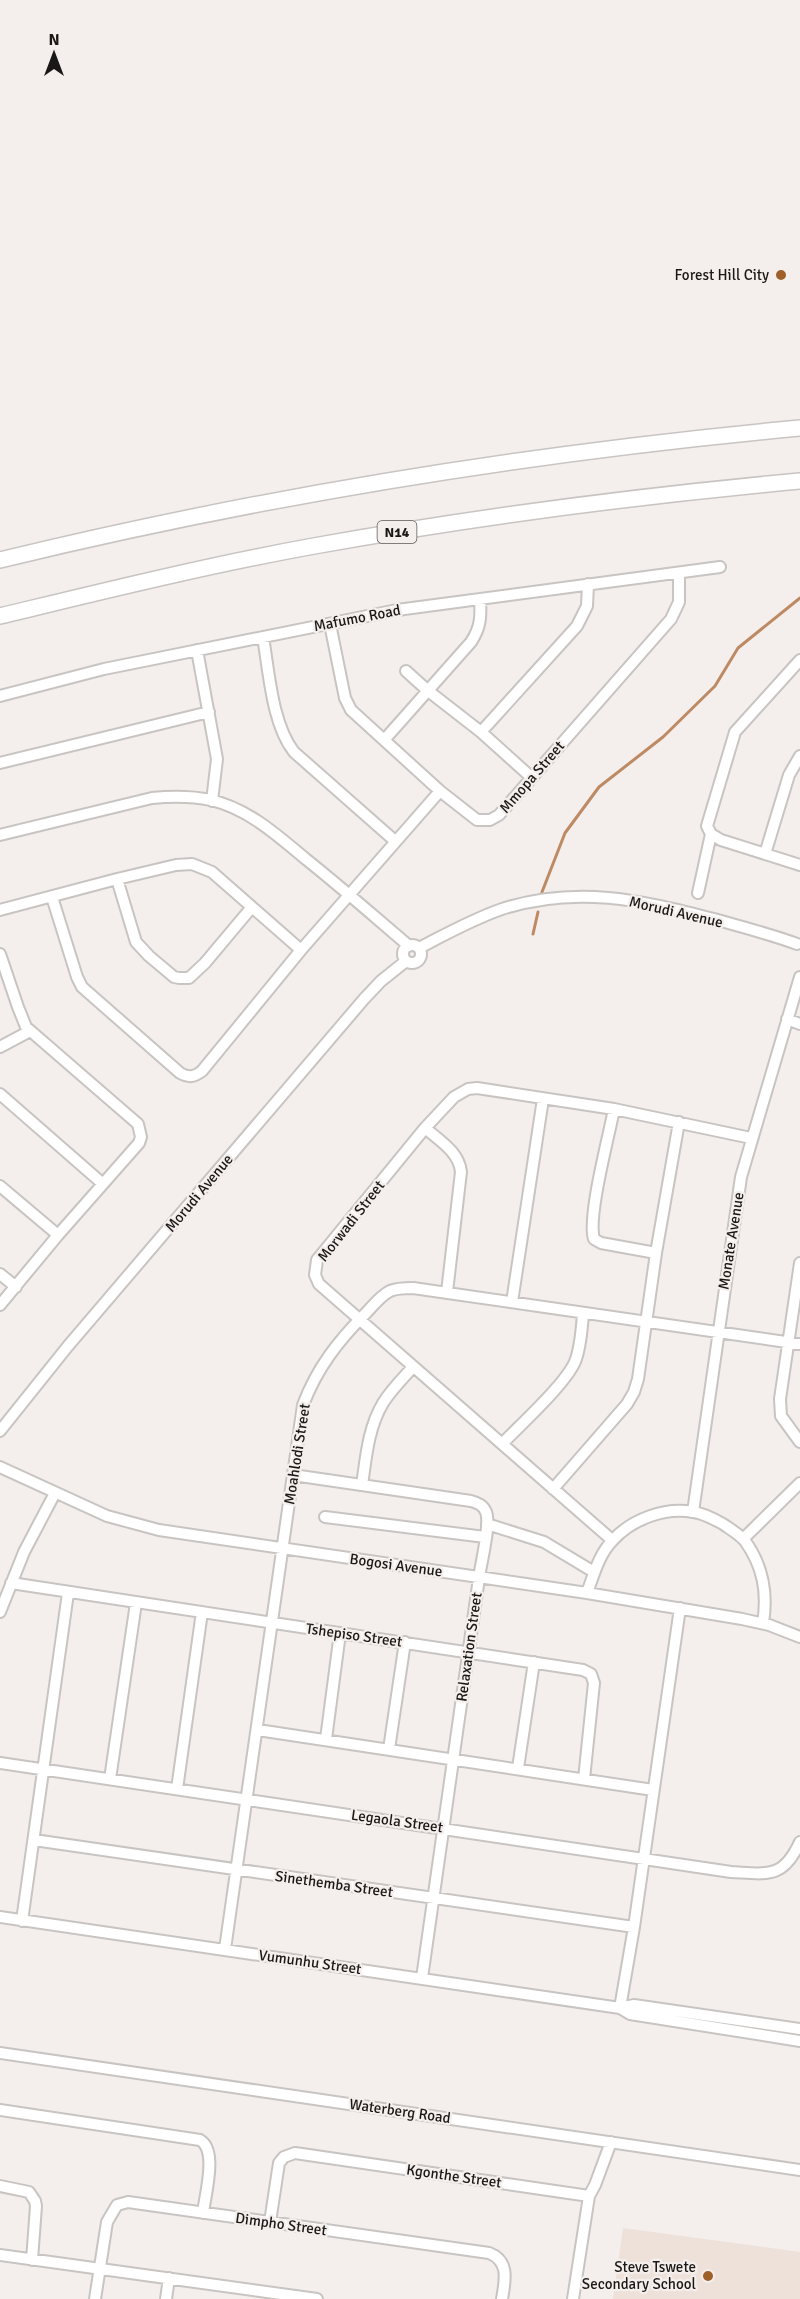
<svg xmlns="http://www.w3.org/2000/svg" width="800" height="2299" font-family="Signika,sans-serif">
  <rect width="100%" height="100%" fill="#f4efec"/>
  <!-- built -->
  <path fill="#ede1da" d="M623 2228 800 2252V2299H613Z"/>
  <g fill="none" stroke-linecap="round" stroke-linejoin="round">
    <!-- stream -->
    <path stroke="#be8a64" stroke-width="3" d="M542 892 565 833 599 787 663 737 715 686 738 648 800 598
      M533 934 538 912"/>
    <defs>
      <path id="minor" d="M330 624 345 698 351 710 440 791 477 820H490L499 815 671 619 679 602V574
        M263 637C269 672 272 724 294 752L395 841
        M197 650 217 759 212 801
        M800 660 735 732 707 826 711 834 721 840 800 865
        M406 671 427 690 481 732 531 777
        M0 696 104 669 397 610 720 567
        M481 732 577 626 587 606 588 584
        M385 739 471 642C481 627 481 616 480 599
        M0 763 209 712
        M0 835 152 798C171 796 192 796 211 800 249 809 278 836 307 860 342 888 375 917 409 946
        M765 854 789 775 800 756
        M117 879 136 942 149 956 174 977 179 978H189L205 963 252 907
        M698 893 711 834
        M52 897 77 977 82 987 180 1073C189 1078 194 1077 202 1071L301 950 440 791
        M0 910 117 879 176 865 192 864 212 872 301 950
        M403 954a9 9 0 1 1 18 0a9 9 0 1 1-18 0Z
        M419 948C446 934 473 919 502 909 576 885 641 900 714 919 742 927 770 934 797 944
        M0 954 18 1007 26 1027 138 1124 141 1137 139 1143 58 1235 0 1305
        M787 1019 800 1024
        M0 1047 30 1031
        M0 1094 103 1184
        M614 1109C609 1136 587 1217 594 1239L601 1243 656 1253
        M425 1128C440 1141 459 1152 461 1172L447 1292
        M0 1186 58 1235
        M800 1263 780 1399 781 1416 800 1442
        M0 1274 16 1287
        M512 1302 543 1099
        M0 1431 68 1346 364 999 381 981 406 961
        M502 1444C520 1425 569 1381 576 1359 581 1344 582 1328 583 1313
        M0 1467 107 1516 159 1530 587 1593 742 1619 769 1625 800 1637
        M293 1475 471 1501C478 1503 483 1505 486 1512 491 1525 481 1562 479 1578L422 1978
        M362 1485C366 1458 368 1428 383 1403 391 1390 403 1378 413 1367
        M553 1489 627 1404 634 1392 638 1379 656 1253 679 1122
        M693 1512 741 1177 800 977
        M325 1517 485 1537
        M487 1524 544 1542 594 1572
        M743 1539 800 1483
        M612 1540 319 1284 315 1275 317 1260 425 1128 454 1097 468 1089 477 1088 614 1109 751 1138
        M11 1583 583 1670 591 1674 594 1683 584 1779
        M587 1593C594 1574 599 1554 613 1540 632 1519 665 1507 693 1512 703 1513 714 1519 723 1524 730 1529 739 1534 745 1541 763 1566 768 1592 763 1623
        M0 1612 24 1552 55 1493
        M258 1730 653 1790
        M326 1739 340 1633
        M389 1749 405 1642
        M0 1763 731 1872C768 1874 783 1879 800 1842
        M518 1768 534 1662
        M110 1779 136 1603
        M177 1789 202 1612
        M34 1840 634 1927
        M0 1917 620 2008 634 2005 800 2029
        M22 1921 68 1593
        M225 1949 303 1405C317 1368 338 1341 366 1313 373 1306 380 1296 390 1291 397 1288 405 1288 413 1288L800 1344
        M620 2008 634 1927 680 1608
        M620 2008 630 2014 800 2041
        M0 2053 800 2170
        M0 2110 200 2140C218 2150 205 2195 203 2213
        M0 2186 29 2192 35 2201 36 2206 32 2260
        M589 2196 595 2185 611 2142
        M270 2222 279 2163 284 2157 295 2153 589 2196 573 2299
        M0 2255 317 2299
        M95 2299 107 2222 117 2205 128 2202 489 2253C510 2261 505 2281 502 2299
        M166 2299 169 2278"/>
      <path id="highway" d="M0 560C263 496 530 453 800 428
        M0 616C104 591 209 565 314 546 475 517 637 496 800 481"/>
    </defs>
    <!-- minor casing -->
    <use href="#minor" stroke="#c8c4c1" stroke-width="14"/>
    <!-- highway casing -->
    <use href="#highway" stroke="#c8c4c1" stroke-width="18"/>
    <!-- minor -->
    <use href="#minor" stroke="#fff" stroke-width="10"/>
    <!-- highway -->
    <use href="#highway" stroke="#fff" stroke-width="15"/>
  </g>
  <!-- markers -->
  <g fill="#9f5f29" stroke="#f4efec" stroke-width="2">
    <circle cx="781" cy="275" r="6"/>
    <circle cx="708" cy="2276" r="6"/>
  </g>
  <g text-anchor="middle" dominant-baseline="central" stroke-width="4.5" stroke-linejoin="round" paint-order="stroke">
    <!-- shield labels -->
    <rect fill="#f4efec" stroke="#5b5857" stroke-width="1.5" x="377.5" y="521" width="39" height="22" rx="4.5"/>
    <g font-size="14" font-weight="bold" fill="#1a1817">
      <text x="397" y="532">N14</text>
    </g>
    <!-- poi labels -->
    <g font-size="15" fill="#1a1817" stroke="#f4efec" text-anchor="end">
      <text x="769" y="275">Forest Hill City</text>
      <text x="696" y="2267">Steve Tswete<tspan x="696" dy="17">Secondary School</tspan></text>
    </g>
    <!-- street labels -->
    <g font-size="15" fill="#1a1817" stroke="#f4efec">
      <text transform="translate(357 618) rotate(-11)">Mafumo Road</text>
      <text transform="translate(532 777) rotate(-49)">Mmopa Street</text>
      <text transform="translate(676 912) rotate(13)">Morudi Avenue</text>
      <text transform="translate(199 1193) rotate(-50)">Morudi Avenue</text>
      <text transform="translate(351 1221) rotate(-52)">Morwadi Street</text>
      <text transform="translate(731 1241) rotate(-81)">Monate Avenue</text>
      <text transform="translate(297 1454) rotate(-81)">Moahlodi Street</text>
      <text transform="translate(396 1565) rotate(8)">Bogosi Avenue</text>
      <text transform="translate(354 1635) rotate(8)">Tshepiso Street</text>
      <text transform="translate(469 1647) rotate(-82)">Relaxation Street</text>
      <text transform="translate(397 1821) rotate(8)">Legaola Street</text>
      <text transform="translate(334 1884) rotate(8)">Sinethemba Street</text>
      <text transform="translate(310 1962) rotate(8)">Vumunhu Street</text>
      <text transform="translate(400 2111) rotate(8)">Waterberg Road</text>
      <text transform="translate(454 2176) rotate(8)">Kgonthe Street</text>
      <text transform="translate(281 2224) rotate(8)">Dimpho Street</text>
    </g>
  </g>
  <!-- north arrow -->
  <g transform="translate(54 54)" stroke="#f4efec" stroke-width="4.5" paint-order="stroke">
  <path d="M0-4.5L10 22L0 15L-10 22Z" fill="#1a1817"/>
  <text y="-9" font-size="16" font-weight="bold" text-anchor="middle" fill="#1a1817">N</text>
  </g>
</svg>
